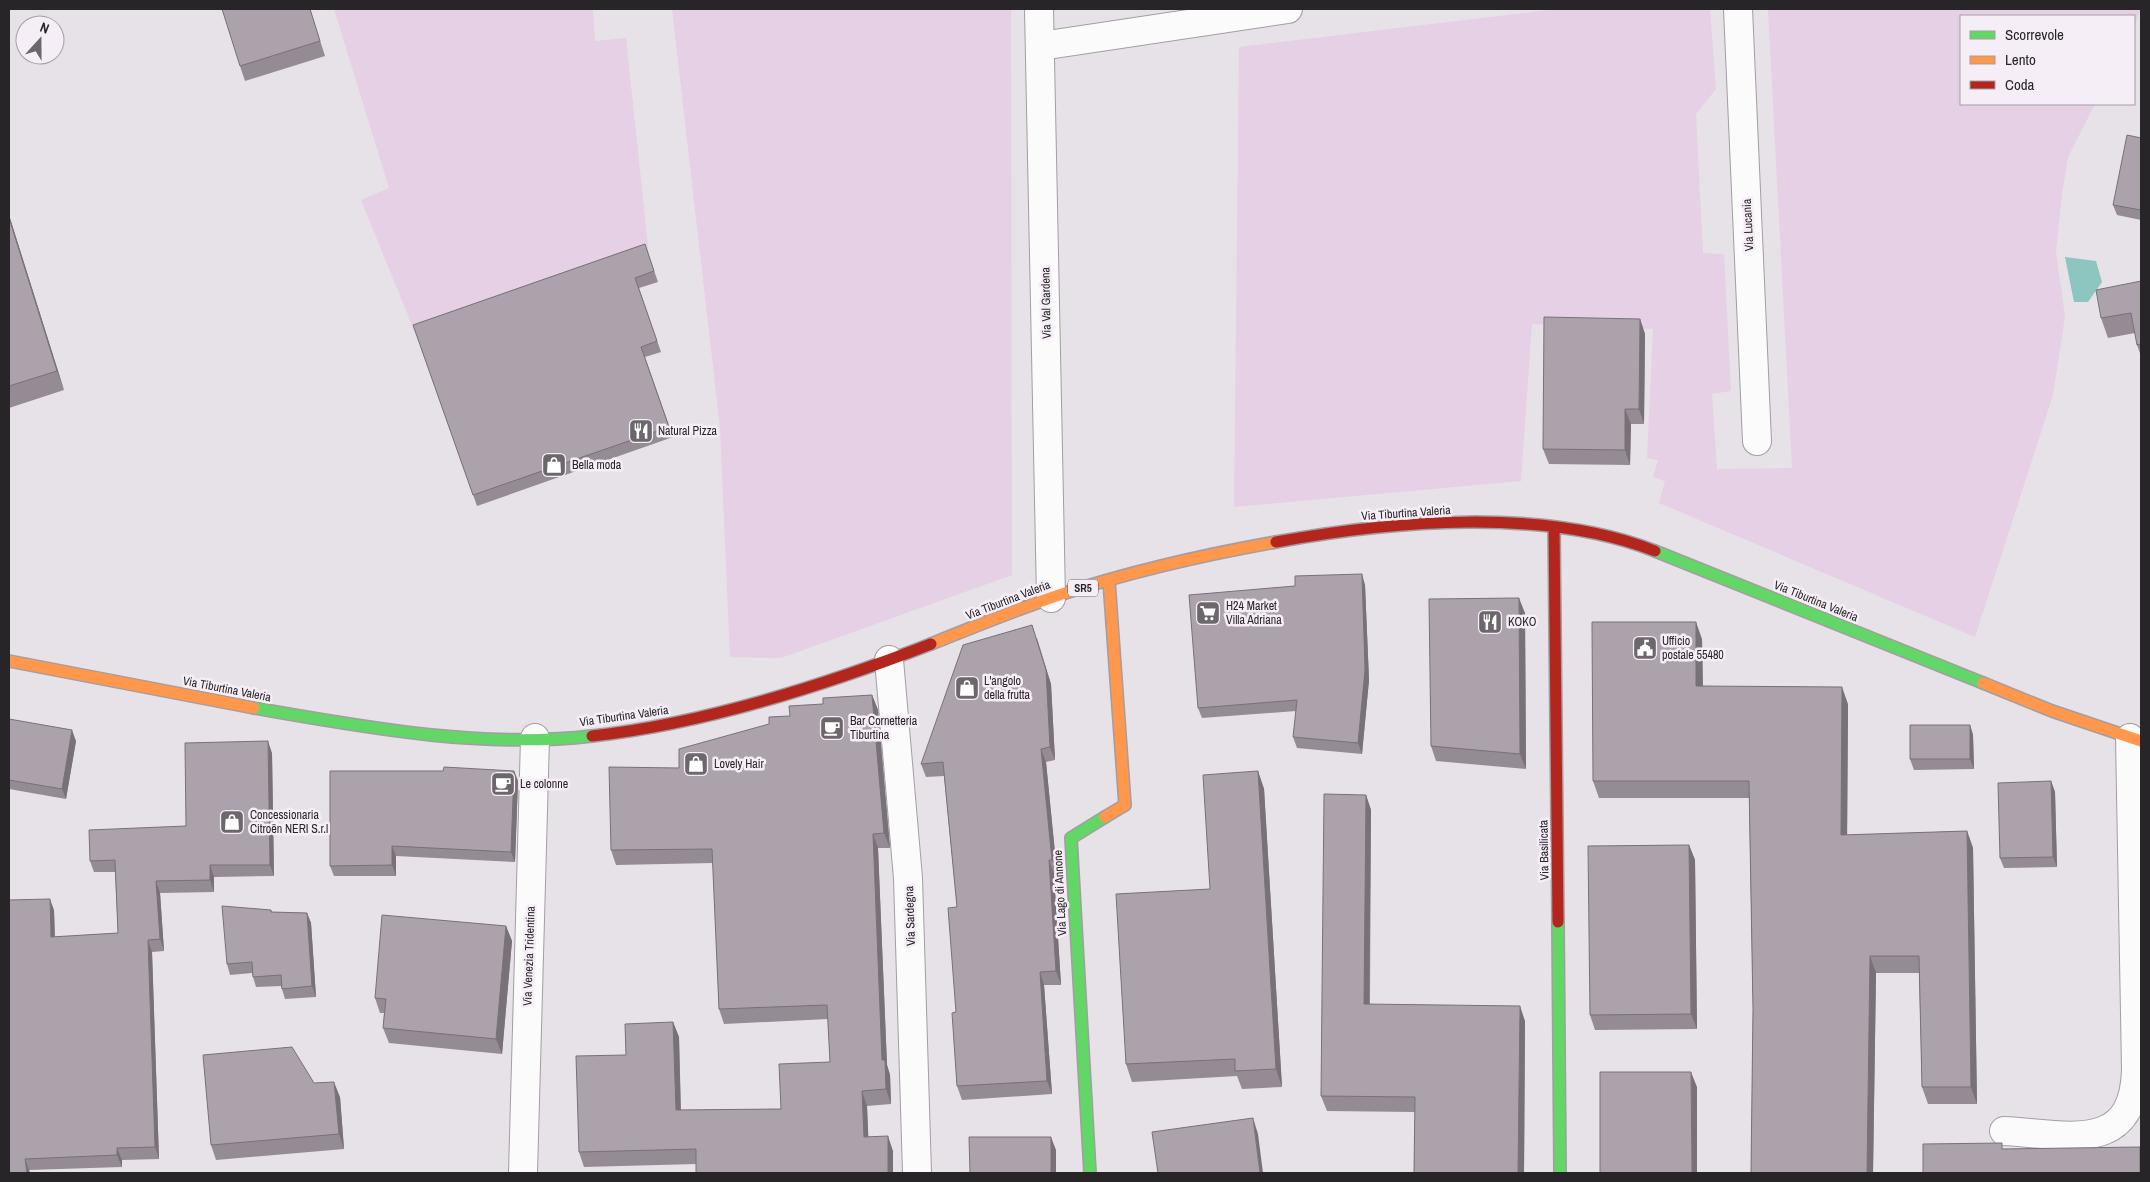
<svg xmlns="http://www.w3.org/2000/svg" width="2150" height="1182" font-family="'Archivo Narrow',sans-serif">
  <rect width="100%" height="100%" fill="#e7e2e7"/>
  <!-- green -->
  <path fill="#e5d0e5" d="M334 9H593L595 41 626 38 649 255 416 335 361 200 389 188Z
    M672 9H1011L1012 575 781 658 730 657 720 428Z
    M1558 9H1710L1716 89 1696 114 1703 253 1724 254 1731 391 1712 394 1717 469 1792 468 1768 9H2141L2134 27V16H1961V104H2095L2068 157 2062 194 2056 251 2065 317 2053 395 1975 637 1659 503 1665 481 1653 477 1658 460 1647 458 1653 329 1532 324 1521 481 1234 507 1239 47Z"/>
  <!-- water -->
  <path fill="#8dc5c0" d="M2065 257 2096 261 2102 282 2088 302H2074Z"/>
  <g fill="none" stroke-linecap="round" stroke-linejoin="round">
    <defs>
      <path id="street" d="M1039 9 1051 598
        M1738 9 1757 441
        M1041 46 1288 9
        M889 660 908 878 917 1173
        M2004 1131C2066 1134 2134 1156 2136 1069L2130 738
        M523 1173 535 738"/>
      <path id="fast" d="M1655 551 1983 683
        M254 708C364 727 480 749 592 736
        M1558 922 1560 1173
        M1090 1173 1071 838 1105 817"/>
      <path id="slow" d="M931 644C973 627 1015 610 1059 595 1129 572 1203 555 1276 542
        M9 661 254 708
        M1983 683 2052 711 2141 741
        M1105 817 1125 805 1109 581"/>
      <path id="jam" d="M1554 527 1558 922
        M1276 542C1391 521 1544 507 1655 551
        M592 736C702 724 828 684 931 644"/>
    </defs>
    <!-- street casing -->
    <use href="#street" stroke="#a29ea2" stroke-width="30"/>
    <!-- fast casing -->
    <use href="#fast" stroke="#a29ea2" stroke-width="14"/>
    <!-- slow casing -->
    <use href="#slow" stroke="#a29ea2" stroke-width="14"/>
    <!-- jam casing -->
    <use href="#jam" stroke="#a29ea2" stroke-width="14"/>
    <!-- street -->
    <use href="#street" stroke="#fbfbfb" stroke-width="28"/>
    <!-- fast -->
    <use href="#fast" stroke="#63d668" stroke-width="11"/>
    <!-- slow -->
    <use href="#slow" stroke="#ff974d" stroke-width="11"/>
    <!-- jam -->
    <use href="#jam" stroke="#b3261e" stroke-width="11"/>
  </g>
  <!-- wall -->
  <path fill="#948b94" d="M310 9 325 56 245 81 240 66Z
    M2141 138V220L2117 215 2113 205Z
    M9 215 64 390 9 408Z
    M645 244 658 282 639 288 661 352 645 357 673 437 477 506 413 325Z
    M2141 281V356L2137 345 2135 333 2108 338 2101 318Z
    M1640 319 1645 334 1644 424H1631L1630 465 1549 464 1543 449Z
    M1365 585 1369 680 1362 754 1297 748 1293 737 1296 711 1202 718 1198 708Z
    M1525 613 1526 769 1436 761 1431 746Z
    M1037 638 1051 684 1055 760 1046 762 1057 873 1054 874 1061 985H1044L1052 1094 962 1100 957 1086 956 1012 957 907 944 776 926 777 921 764Z
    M1702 639 1703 686 1848 704 1847 835 1967 831 1973 848 1977 1104H1928L1922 1087 1919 973H1876L1873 1173H1751L1753 1009 1749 798H1599L1593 781Z
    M872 695 878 710 890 848H878L887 1065 890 1075 891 1104 867 1106 868 1137 893 1151 696 1164 584 1167 579 1152 626 1055 673 1022 679 1037 681 1110 781 1109 830 1062 828 1019 724 1024 719 1009 713 863 616 865 611 850 679 768 769 724 790 716 823 704Z
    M9 719 76 741 66 799 9 789Z
    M1970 725 1973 735 1974 769 1914 770 1910 759Z
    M272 753 274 876 214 877V892L160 893 164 951 152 952 159 1159 122 1160V1167L29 1170 30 1173H9L54 910 55 937 118 933 115 872H94L90 861 186 826Z
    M514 771 518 781 515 862 396 856V876H334L330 866Z
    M1258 771 1264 789 1282 1087 1242 1089 1237 1076 1132 1082 1126 1064 1210 889Z
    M2051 781 2055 792 2057 867 2004 868 2000 858Z
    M1366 795 1371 810 1370 1004 1525 1021 1524 1173H1414L1415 1112 1327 1111 1321 1096Z
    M1689 845 1695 860 1697 1029 1595 1030 1590 1015Z
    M271 910 272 912 307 913 311 923 316 997 285 999 282 989 281 986 256 987 253 977 252 973 230 975 227 964Z
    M506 926 512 941 502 1054 389 1043 383 1028 384 1013H380L375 998Z
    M314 1083 340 1097 344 1149 216 1160 211 1145Z"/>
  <!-- shaded-wall -->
  <path fill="#787178" d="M9 215 64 390 57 371 9 218Z
    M1640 319 1645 334 1644 424 1639 409Z
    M1625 409 1631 424 1630 465 1625 450Z
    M1362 574 1365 585 1369 680 1362 754 1358 743Z
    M1519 598 1525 613 1526 769 1520 754Z
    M1696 622 1702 639 1703 703 1696 686Z
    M1032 625 1051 684 1055 760 1050 747Z
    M1842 687 1848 704 1847 852 1841 835Z
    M872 695 878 710 890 848 884 833Z
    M1970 725 1973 735 1974 769 1970 759Z
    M72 730 76 741 66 799 62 789Z
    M268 741 272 753 274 876 270 865Z
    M1041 749 1046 762 1057 873 1052 860Z
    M514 771 518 781 515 862 511 852Z
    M1258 771 1264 789 1282 1087 1276 1069Z
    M2051 781 2055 792 2057 867 2053 857Z
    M1366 795 1371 810 1369 1019 1364 1004Z
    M1967 831 1973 848 1977 1104 1971 1087Z
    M873 834 878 848 887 1065 890 1075 891 1104 886 1089 882 1060Z
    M1689 845 1695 860 1697 1029 1691 1014Z
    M392 846 396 856V876L392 865Z
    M1049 860 1054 874 1061 985 1056 971Z
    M210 865 214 877V892L210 880Z
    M156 881 160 893 164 951 160 939Z
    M50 899 54 910 55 949 51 937Z
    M307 913 311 923 316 997 312 986Z
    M506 926 512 941 502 1054 496 1039Z
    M148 940 152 952 159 1159 155 1147Z
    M1870 956 1876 973 1873 1173H1867Z
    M1040 972 1044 985 1052 1094 1047 1081Z
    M1520 1006 1525 1021 1524 1173H1518Z
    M673 1022 679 1037 681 1125 676 1110Z
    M1691 1072 1697 1087V1173H1692Z
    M334 1082 340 1097 344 1149 339 1134Z
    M862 1091 867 1106 869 1151 864 1137Z
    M1253 1118 1258 1134 1263 1173H1260Z
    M888 1136 893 1151V1173H888Z
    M1051 1137 1056 1150V1173H1051Z
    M2140 1147 2141 1150V1173H2140Z
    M117 1148 122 1160V1167L117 1155Z
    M25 1159 29 1170 30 1173H27Z"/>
  <!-- building -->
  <path fill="#aca2ac" stroke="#787178" d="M222 9H310L320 41 240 66Z
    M2127 135 2141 138V210L2113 205Z
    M9 218 57 371 9 386Z
    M645 244 654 271 635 278 657 341 641 347 669 427 473 495 413 325Z
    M2141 281V344L2137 345 2131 313 2101 318 2096 290Z
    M1544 317 1640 319 1639 409H1625V450L1543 449Z
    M1362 574 1365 670 1358 743 1293 737 1297 700 1198 708 1189 595 1295 586V576Z
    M1519 598 1520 754 1431 746 1429 599Z
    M1592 622H1696V686L1842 687 1841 835 1967 831 1971 1087H1922L1919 956H1870L1867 1173H1751L1753 1009 1749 781H1593Z
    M1032 625 1046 670 1050 747 1041 749 1052 860H1049L1056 971 1040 972 1047 1081 957 1086 952 1013 956 1012 948 908 957 907 943 762 921 764 963 645Z
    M872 695 884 833 873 834 882 1060H885L886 1089 862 1091 864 1137 888 1136V1173H696V1149L579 1152 576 1056 626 1055 625 1024 673 1022 676 1110 781 1109 779 1064 830 1062 827 1005 719 1009 712 849 611 850 609 767 679 768V749L769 724V717L790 716 789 706 823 704V698Z
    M9 719 72 730 62 789 9 780Z
    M1910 725H1970V759H1910Z
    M268 741 270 865H210V880L156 881 160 939 148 940 155 1147 117 1148V1155L25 1159 27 1173H9V900L50 899 51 937 118 933 115 860 90 861 89 830 186 826 185 743Z
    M444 767 514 771 511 852 392 846V865L330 866V771H443Z
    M1258 771 1276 1069 1235 1071V1059L1126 1064 1116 894 1210 889 1203 775Z
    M2051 781 2053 857 2000 858 1998 783Z
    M1324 794 1366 795 1364 1004 1520 1006 1518 1173H1414L1415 1097 1321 1096Z
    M1689 845 1691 1014 1590 1015 1588 846Z
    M222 906 271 910V912L307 913 312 986 282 989 281 975 253 977 252 962 227 964Z
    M382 915 506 926 496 1039 383 1028 386 999 375 998Z
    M292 1047 314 1083 334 1082 339 1134 211 1145 203 1055Z
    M1600 1072H1691L1692 1173H1600Z
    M1253 1118 1260 1173H1158L1152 1132Z
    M969 1137H1051V1173H970Z
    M2002 1143V1149L2140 1147V1173H1923V1144Z"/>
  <!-- icons -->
  <defs>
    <symbol id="restaurant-square" viewBox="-11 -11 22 22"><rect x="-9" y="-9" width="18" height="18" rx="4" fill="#6b676b" stroke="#f6eef6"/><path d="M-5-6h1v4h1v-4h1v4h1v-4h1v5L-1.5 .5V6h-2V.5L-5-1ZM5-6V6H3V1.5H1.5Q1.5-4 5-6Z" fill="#fff"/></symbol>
    <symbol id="shop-square" viewBox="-11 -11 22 22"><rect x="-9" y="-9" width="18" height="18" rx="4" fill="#6b676b" stroke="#f6eef6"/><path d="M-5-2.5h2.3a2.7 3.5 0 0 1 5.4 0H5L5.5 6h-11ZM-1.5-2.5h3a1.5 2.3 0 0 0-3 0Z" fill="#fff"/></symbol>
    <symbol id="supermarket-square" viewBox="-11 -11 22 22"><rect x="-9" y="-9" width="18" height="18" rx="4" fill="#6b676b" stroke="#f6eef6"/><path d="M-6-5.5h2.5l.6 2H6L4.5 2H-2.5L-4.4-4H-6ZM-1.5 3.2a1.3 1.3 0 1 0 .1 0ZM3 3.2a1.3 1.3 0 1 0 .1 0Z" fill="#fff"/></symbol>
    <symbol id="civic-square" viewBox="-11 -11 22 22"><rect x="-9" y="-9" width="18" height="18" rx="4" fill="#6b676b" stroke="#f6eef6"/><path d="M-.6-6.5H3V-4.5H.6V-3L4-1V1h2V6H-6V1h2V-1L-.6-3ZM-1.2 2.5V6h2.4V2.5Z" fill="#fff"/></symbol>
    <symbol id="cafe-square" viewBox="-11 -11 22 22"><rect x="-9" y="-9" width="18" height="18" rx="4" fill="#6b676b" stroke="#f6eef6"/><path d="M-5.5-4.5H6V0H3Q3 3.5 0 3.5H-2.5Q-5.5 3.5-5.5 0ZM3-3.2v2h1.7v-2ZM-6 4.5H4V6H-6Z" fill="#fff"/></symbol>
  </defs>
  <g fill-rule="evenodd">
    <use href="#restaurant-square" x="627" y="417" width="28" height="28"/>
    <use href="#shop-square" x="540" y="451" width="28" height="28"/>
    <use href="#supermarket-square" x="1194" y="599" width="28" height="28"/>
    <use href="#restaurant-square" x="1476" y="608" width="28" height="28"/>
    <use href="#civic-square" x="1631" y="634" width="28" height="28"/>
    <use href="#shop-square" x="953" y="674" width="28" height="28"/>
    <use href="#cafe-square" x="818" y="714" width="28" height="28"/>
    <use href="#shop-square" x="682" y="750" width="28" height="28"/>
    <use href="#cafe-square" x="489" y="770" width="28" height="28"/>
    <use href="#shop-square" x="218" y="808" width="28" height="28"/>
  </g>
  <g text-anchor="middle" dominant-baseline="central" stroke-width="5" stroke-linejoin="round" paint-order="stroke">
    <!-- shield labels -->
    <rect fill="#f6eef6" stroke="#666166" stroke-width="1" x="1068" y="579.5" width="30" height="17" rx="4"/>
    <g font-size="11" font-weight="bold" fill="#282528">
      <text x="1083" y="588">SR5</text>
    </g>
    <!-- street labels -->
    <g font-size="12" fill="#282528" stroke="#f6eef6">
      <text transform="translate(1748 225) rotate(-93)">Via Lucania</text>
      <text transform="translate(1046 303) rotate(-91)">Via Val Gardena</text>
      <text transform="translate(1406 513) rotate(-4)">Via Tiburtina Valeria</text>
      <text transform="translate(1008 600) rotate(-21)">Via Tiburtina Valeria</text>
      <text transform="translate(1816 601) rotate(22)">Via Tiburtina Valeria</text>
      <text transform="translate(227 689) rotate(11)">Via Tiburtina Valeria</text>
      <text transform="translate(624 716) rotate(-8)">Via Tiburtina Valeria</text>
      <text transform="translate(1544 850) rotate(-91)">Via Basilicata</text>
      <text transform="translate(1060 893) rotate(-93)">Via Lago di Annone</text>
      <text transform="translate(910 916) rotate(-92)">Via Sardegna</text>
      <text transform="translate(529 956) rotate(-88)">Via Venezia Tridentina</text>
    </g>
    <!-- poi labels -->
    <g font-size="12" fill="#282528" stroke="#f6eef6" text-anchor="start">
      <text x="658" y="431">Natural Pizza</text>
      <text x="572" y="465">Bella moda</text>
      <text x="1226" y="606">H24 Market<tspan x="1226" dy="14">Villa Adriana</tspan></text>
      <text x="1508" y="622">KOKO</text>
      <text x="1662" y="641">Ufficio<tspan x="1662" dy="14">postale 55480</tspan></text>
      <text x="984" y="681">L'angolo<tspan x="984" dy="14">della frutta</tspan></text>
      <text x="850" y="721">Bar Cornetteria<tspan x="850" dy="14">Tiburtina</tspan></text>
      <text x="714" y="764">Lovely Hair</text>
      <text x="520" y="784">Le colonne</text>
      <text x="250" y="815">Concessionaria<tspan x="250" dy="14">Citroën NERI S.r.l</tspan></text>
    </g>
  </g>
  <!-- border -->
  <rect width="2150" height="1182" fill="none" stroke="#282528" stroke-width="20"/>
  <!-- legend -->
  <rect x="1960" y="15" width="175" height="90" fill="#f6eef6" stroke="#a49ea4"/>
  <rect x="1970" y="31" width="25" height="8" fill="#63d668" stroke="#a49ea4"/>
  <text x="2005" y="40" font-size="15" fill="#282528">Scorrevole</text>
  <rect x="1970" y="56" width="25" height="8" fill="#ff974d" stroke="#a49ea4"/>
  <text x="2005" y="65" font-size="15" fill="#282528">Lento</text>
  <rect x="1970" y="81" width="25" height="8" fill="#b3261e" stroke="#a49ea4"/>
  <text x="2005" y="90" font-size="15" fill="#282528">Coda</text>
  <!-- north arrow -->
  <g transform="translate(40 40) rotate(21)"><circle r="24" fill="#f6eef6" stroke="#a49ea4"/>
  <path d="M0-4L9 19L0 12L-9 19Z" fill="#6b676b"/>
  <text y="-8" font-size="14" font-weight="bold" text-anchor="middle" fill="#282528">N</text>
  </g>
</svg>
